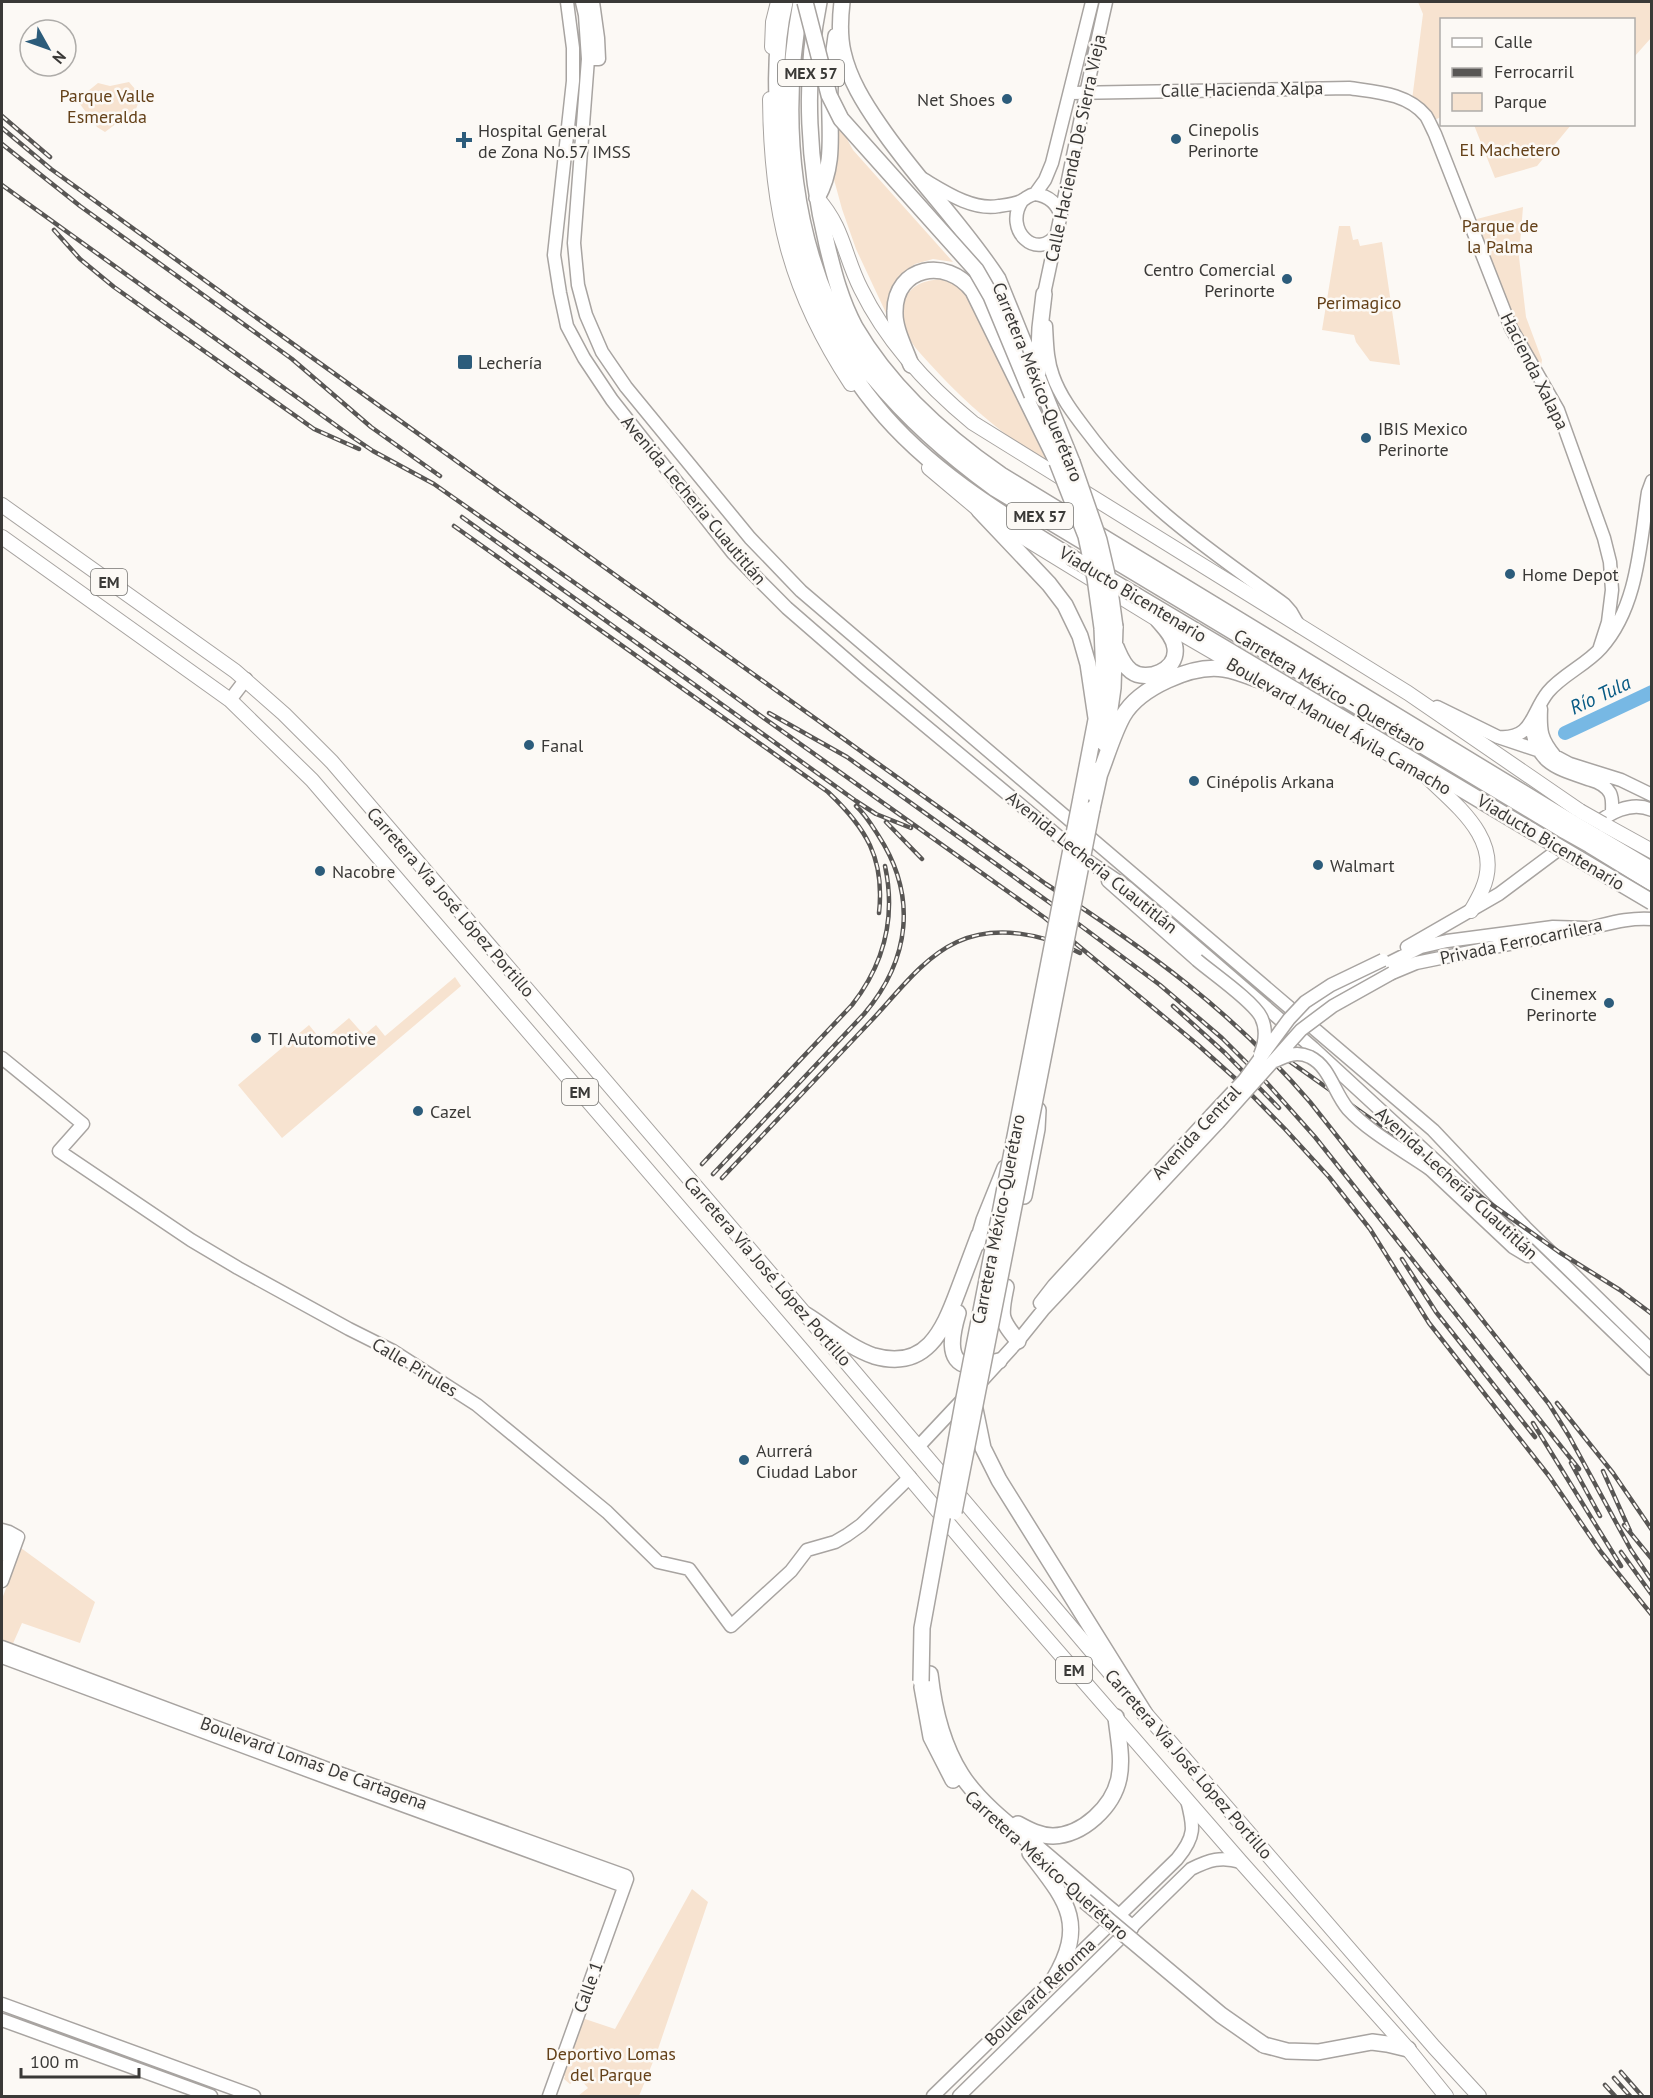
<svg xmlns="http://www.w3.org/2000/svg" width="1653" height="2098" font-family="'PT Sans',sans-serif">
  <rect width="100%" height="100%" fill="#fcf9f5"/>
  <!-- green -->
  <path fill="#f7e3d0" d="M1418 2H1649L1651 4V38L1634 57V20H1442L1441 117 1430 122 1412 100 1423 14Z
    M129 82 141 96 136 109 105 132 97 127 77 100 98 83 110 86Z
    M834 115 853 150 953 262 933 259 915 264 900 275 891 288 886 313 856 249 842 209 830 165Z
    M1474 125H1571L1537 166 1495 178Z
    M1523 207 1519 257 1526 317 1542 360 1540 372 1512 321 1473 220Z
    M1339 226H1350L1353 240 1358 239 1360 246 1382 242 1400 365 1370 361 1356 342 1354 335 1322 330Z
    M943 279 957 285 968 296 1048 464C1003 435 965 403 929 363 921 354 909 342 905 330 902 320 902 313 904 303 909 284 926 280 943 279Z
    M455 977 461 986 282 1138 238 1085 309 1025 322 1041 349 1018 364 1035 376 1025 385 1036Z
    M21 1548 95 1602 80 1643 22 1623 11 1648 2 1645V1599Z
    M692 1889 708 1902 657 2052 639 2096H578L588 2088 579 2078 570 2084 564 2079 565 2076 561 2075 582 2018 615 2029Z"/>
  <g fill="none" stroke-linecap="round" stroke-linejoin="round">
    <!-- river -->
    <path stroke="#77b8e4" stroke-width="14" d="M1565 733 1652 692"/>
    <defs>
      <path id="secondary" d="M567 2 573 48V81L554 255 560 293 567 326 584 358 612 400 733 553 758 579 787 608 863 674 1088 861 1128 888 1313 1048 1451 1175 1652 1369
        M582 2 585 15 588 59 574 243 578 285 586 315 602 352 626 387 750 538 801 591 1433 1130 1525 1227 1652 1351
        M588 59H599L598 38 593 2
        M1070 93 1349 88C1376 92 1407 93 1426 116 1429 121 1432 128 1435 134L1511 328 1558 410 1604 538 1610 562 1612 590 1608 622 1599 650
        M923 179C945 192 973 211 999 206 1006 205 1017 204 1023 200 1028 197 1029 195 1035 194L1045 180 1052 163 1092 2
        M1035 194C1049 196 1058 204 1061 217
        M1022 201C1003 230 1037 262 1057 234
        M1044 303V294C1065 197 1084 99 1106 2
        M1046 326C1047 343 1047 360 1053 376 1060 396 1073 413 1086 430 1141 505 1210 550 1284 604L1291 612 1299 626
        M230 700 246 679
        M1437 707 1498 737 1555 756 1570 764 1621 780 1652 795
        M1541 709C1540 731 1541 739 1555 756
        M1531 723C1535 764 1556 768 1591 780 1598 782 1606 786 1610 793 1613 799 1612 806 1612 812
        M1498 737C1533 740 1531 713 1548 692 1562 675 1586 665 1601 648 1638 607 1640 544 1648 492L1652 481
        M1592 826C1609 814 1630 800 1652 810
        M1108 881 1197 960
        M1580 930C1605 925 1626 917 1652 919
        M1407 947 1499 894 1566 844
        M1392 973 1416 963 1549 936
        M1295 1022 1301 1017 1391 962 1421 947 1447 941 1553 927 1587 928
        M2 1058 83 1124 59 1151 191 1240 238 1268 349 1329 393 1351 477 1405 607 1512 658 1562 689 1569 731 1626 791 1571 807 1550 835 1542 847 1535 861 1525 910 1477
        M1430 1169 1513 1247 1528 1256
        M1040 1303 1054 1285 1211 1115
        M978 1385 1018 1341 1043 1310 1218 1123
        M918 1447 965 1397
        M2 1530 9 1532 18 1537 2 1581
        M2 1554 9 1532
        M2 1647 331 1770 626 1876 627 1879 549 2096
        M2 1657 336 1781 624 1886
        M2 2004 254 2096
        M2 2020 211 2096
        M933 2096 1177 1859C1196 1836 1194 1827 1187 1800
        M959 2096 1191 1869C1209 1860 1221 1856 1241 1862"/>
      <path id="primary" d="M772 47 773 22 778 2
        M770 99C771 210 789 290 851 384
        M817 198C844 228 844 256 861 289 887 342 928 386 973 423L1408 693 1580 811
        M929 468 979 510 1158 620 1404 763
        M2 505 235 671 284 714 332 762 806 1315 1122 1687
        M2 537 230 700 312 780 803 1351 1006 1592 1241 1862 1408 2049 1446 2096
        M1427 777C1458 807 1504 841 1482 890 1479 897 1475 904 1471 911
        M1603 824 1652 851
        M1139 1706 1434 2047 1479 2096"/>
      <path id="highway" d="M785 2C773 52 776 104 781 156 789 247 818 336 877 407 928 470 1003 515 1071 557
        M801 2C779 119 791 249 854 353 860 362 867 370 874 378 909 420 950 456 994 488L1565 831
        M819 2C803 81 808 166 827 245 834 274 841 301 855 327 890 387 945 436 1001 475L1571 822
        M842 2C840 19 839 35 843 52 849 79 864 103 880 126 916 179 963 225 998 279L1072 462
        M817 198C837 163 828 126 830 87 830 70 834 53 836 36
        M911 365C905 348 894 328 895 311 895 267 946 256 973 291L1057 462
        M1038 373 1040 328 1044 294
        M979 510 1049 584 1065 605 1080 636 1088 664 1096 718
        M1137 596 1532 831
        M1116 647C1120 656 1123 665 1131 671 1147 683 1178 670 1175 648 1174 637 1165 628 1158 620
        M1105 744 1113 688 1115 627
        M1099 776C1107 756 1113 734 1123 716 1139 688 1192 664 1224 669 1238 671 1253 678 1267 683
        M1081 798 1104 678 1102 628
        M1092 809 1101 768
        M1595 836 1652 870
        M1590 845 1652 883
        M1024 1196 1037 1129 1038 1110
        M977 1244 984 1220 1005 1168
        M1006 1287C1000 1316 999 1318 1018 1341
        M958 1313C953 1330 944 1363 970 1366 980 1367 990 1363 999 1361
        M806 1315C827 1328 850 1348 874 1356 926 1371 943 1331 958 1291 965 1272 972 1254 979 1235
        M975 1409 983 1448 999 1480 1145 1714
        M930 1674C934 1710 942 1744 961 1774 979 1803 1014 1829 1040 1850 1071 1876 1100 1902 1131 1927
        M922 1687 931 1737 953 1780
        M1018 1824C1029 1830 1040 1836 1053 1836 1083 1835 1113 1807 1119 1778 1123 1758 1118 1737 1116 1717
        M1030 1853C1065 1899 1088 1922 1054 1979
        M1264 2045 1287 2051 1318 2052 1372 2042 1387 2044 1408 2049"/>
    </defs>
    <!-- secondary casing -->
    <use href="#secondary" stroke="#a8a4a1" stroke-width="15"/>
    <!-- primary casing -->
    <use href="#primary" stroke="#a8a4a1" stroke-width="16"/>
    <!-- highway casing -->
    <use href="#highway" stroke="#a8a4a1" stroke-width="18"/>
    <!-- secondary -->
    <use href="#secondary" stroke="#fff" stroke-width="12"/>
    <!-- primary -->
    <use href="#primary" stroke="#fff" stroke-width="14"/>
    <!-- highway -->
    <use href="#highway" stroke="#fff" stroke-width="15"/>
    <defs>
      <path id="rail" d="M2 116 50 157
        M2 128 51 169 243 308 1046 884C1147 950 1231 1010 1310 1102L1549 1404 1569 1436 1631 1550 1652 1581
        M2 144 80 206 292 359 371 427 440 476
        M2 185 348 434 373 451 434 484 686 661 761 716 1045 918 1198 1045 1238 1081 1285 1129 1329 1177 1370 1229 1429 1323 1549 1476 1601 1552 1652 1615
        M54 230 80 259 114 287 314 429 359 449
        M462 517 856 801 876 814 911 828
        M454 526 828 792C866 828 885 858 879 913
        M769 713 847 757 1053 905 1160 985 1222 1038 1266 1082 1315 1137 1579 1469
        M886 822 922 859
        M1173 1006 1225 1053 1279 1108
        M1268 1046 1559 1252 1620 1290 1652 1314
        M702 1164 852 1005C884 964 896 917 885 866
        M713 1174 864 1014C910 960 918 896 878 835 871 824 865 814 856 806
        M722 1178C771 1126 821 1074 870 1022 896 995 922 958 957 942 996 924 1044 934 1080 953
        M1402 1259 1436 1312 1535 1437
        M1557 1403 1613 1473 1652 1530
        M1533 1423 1621 1566
        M1571 1463 1600 1516
        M1603 1471 1630 1531
        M1624 1525 1652 1559
        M1621 1552 1652 1595
        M1621 2072 1642 2096
        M1614 2078 1630 2096
        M1605 2085 1615 2096"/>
    </defs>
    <!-- rail casing -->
    <use href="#rail" stroke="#585654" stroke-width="4.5"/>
    <!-- rail -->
    <use href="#rail" stroke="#fcf9f5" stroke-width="2" stroke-dasharray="7" stroke-linecap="butt"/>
    <defs>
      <path id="secondary-bridge" d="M1197 960C1212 973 1253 1001 1261 1017 1267 1029 1265 1043 1260 1055
        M1275 1061C1287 1055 1297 1051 1310 1057 1330 1067 1334 1093 1348 1109 1369 1132 1404 1151 1430 1169
        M1211 1115 1244 1080 1289 1019 1305 1002 1331 985 1383 960
        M1218 1123 1301 1030 1333 1006 1392 973"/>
      <path id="primary-bridge" d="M1580 811 1603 824"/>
      <path id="highway-bridge" d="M805 2 829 95 841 119 976 270 991 296 1032 395
        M1057 462 1086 536 1095 578 1102 628
        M1072 462 1099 540 1109 583 1115 627
        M1071 557 1137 596
        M1571 822 1595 836
        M1532 831 1652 902
        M1565 831 1590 845
        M954 1512 1092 809
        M921 1681 922 1628 963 1403 1081 798
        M1085 1901 1221 2015 1264 2045"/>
    </defs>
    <!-- secondary-bridge casing -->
    <use href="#secondary-bridge" stroke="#a8a4a1" stroke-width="15" stroke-linecap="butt"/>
    <!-- primary-bridge casing -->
    <use href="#primary-bridge" stroke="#a8a4a1" stroke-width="16" stroke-linecap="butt"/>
    <!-- highway-bridge casing -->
    <use href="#highway-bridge" stroke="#a8a4a1" stroke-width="18" stroke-linecap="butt"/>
    <!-- secondary-bridge -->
    <use href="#secondary-bridge" stroke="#fff" stroke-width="12"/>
    <!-- primary-bridge -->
    <use href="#primary-bridge" stroke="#fff" stroke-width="14"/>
    <!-- highway-bridge -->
    <use href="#highway-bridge" stroke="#fff" stroke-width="15"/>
  </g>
  <!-- markers -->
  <g fill="#2c5c7b" stroke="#fcf9f5" stroke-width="2">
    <circle cx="1007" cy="99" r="6"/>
    <circle cx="1176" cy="139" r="6"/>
    <path d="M461 131h6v6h6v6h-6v6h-6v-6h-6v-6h6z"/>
    <circle cx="1287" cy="279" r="6"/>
    <rect x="457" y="354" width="16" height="16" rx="3"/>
    <circle cx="1366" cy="438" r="6"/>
    <circle cx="1510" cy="574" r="6"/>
    <circle cx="529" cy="745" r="6"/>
    <circle cx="1194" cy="781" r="6"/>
    <circle cx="1318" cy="865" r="6"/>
    <circle cx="320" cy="871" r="6"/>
    <circle cx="1609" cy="1003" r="6"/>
    <circle cx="256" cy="1038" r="6"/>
    <circle cx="418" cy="1111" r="6"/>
    <circle cx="744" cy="1460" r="6"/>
  </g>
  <g text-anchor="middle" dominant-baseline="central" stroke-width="5" stroke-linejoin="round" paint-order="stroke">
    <!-- shield labels -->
    <g fill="#fcf9f5" stroke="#747370" stroke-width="1.5">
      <rect x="778" y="60" width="66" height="26" rx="4.5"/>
      <rect x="1007" y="503" width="66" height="26" rx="4.5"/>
      <rect x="91" y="569" width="36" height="26" rx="4.5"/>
      <rect x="562" y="1079" width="36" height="26" rx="4.5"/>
      <rect x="1056" y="1657" width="36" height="26" rx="4.5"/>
    </g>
    <g font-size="16" font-weight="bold" fill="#3a3937">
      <text x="811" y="73">MEX 57</text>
      <text x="1040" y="516">MEX 57</text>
      <text x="109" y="582">EM</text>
      <text x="580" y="1092">EM</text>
      <text x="1074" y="1670">EM</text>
    </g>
    <!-- street labels -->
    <g font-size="18" fill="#3a3937" stroke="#fcf9f5">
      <text transform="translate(1242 89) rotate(-1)">Calle Hacienda Xalpa</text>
      <text transform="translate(1075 148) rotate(-78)">Calle Hacienda De Sierra Vieja</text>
      <text transform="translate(1535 371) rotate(63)">Hacienda Xalapa</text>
      <text transform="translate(1038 382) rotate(68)">Carretera México-Querétaro</text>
      <text transform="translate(694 500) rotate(50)">Avenida Lecheria Cuautitlán</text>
      <text transform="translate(1133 594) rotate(31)">Viaducto Bicentenario</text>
      <text transform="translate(1330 690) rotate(31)">Carretera México - Querétaro</text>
      <text transform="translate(1339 726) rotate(30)">Boulevard Manuel Ávila Camacho</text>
      <text transform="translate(1551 842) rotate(31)">Viaducto Bicentenario</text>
      <text transform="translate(1092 862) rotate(39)">Avenida Lecheria Cuautitlán</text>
      <text transform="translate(451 902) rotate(49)">Carretera Vía José López Portillo</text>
      <text transform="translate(1521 941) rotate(-12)">Privada Ferrocarrilera</text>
      <text transform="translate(1196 1132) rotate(-47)">Avenida Central</text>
      <text transform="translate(1457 1183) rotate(43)">Avenida Lecheria Cuautitlán</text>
      <text transform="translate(998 1219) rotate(-79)">Carretera México-Querétaro</text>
      <text transform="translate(768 1271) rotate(49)">Carretera Vía José López Portillo</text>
      <text transform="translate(415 1367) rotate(31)">Calle Pirules</text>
      <text transform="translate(314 1763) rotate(20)">Boulevard Lomas De Cartagena</text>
      <text transform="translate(1189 1764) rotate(49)">Carretera Vía José López Portillo</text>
      <text transform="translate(1047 1865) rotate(42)">Carretera México-Querétaro</text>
      <text transform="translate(588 1987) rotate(-70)">Calle 1</text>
      <text transform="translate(1040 1992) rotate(-44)">Boulevard Reforma</text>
    </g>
    <!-- park labels -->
    <g font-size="18" fill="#644119" stroke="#fcf9f5">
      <text x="107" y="95">Parque Valle<tspan x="107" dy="21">Esmeralda</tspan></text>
      <text x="1510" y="149">El Machetero</text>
      <text x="1500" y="225">Parque de<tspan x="1500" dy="21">la Palma</tspan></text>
      <text x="1359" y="302">Perimagico</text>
      <text x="611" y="2053">Deportivo Lomas<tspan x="611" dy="21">del Parque</tspan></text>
    </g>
    <!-- poi labels -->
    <g font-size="18" fill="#3a3937" stroke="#fcf9f5" text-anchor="start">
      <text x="995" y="99" text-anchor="end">Net Shoes</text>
      <text x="1188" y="129">Cinepolis<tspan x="1188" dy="21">Perinorte</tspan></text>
      <text x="478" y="130">Hospital General<tspan x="478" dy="21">de Zona No.57 IMSS</tspan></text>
      <text x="1275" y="269" text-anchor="end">Centro Comercial<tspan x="1275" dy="21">Perinorte</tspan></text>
      <text x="478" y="362">Lechería</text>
      <text x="1378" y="428">IBIS Mexico<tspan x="1378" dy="21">Perinorte</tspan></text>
      <text x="1522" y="574">Home Depot</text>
      <text x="541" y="745">Fanal</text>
      <text x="1206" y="781">Cinépolis Arkana</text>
      <text x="1330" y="865">Walmart</text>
      <text x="332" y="871">Nacobre</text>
      <text x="1597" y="993" text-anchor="end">Cinemex<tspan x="1597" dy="21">Perinorte</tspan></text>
      <text x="268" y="1038">TI Automotive</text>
      <text x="430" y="1111">Cazel</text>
      <text x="756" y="1450">Aurrerá<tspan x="756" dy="21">Ciudad Labor</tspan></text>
    </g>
    <!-- water labels -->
    <g font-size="20" font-style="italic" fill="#075a84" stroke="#fcf9f5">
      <text transform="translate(1600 695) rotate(-25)">Río Tula</text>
    </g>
  </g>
  <!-- border -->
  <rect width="1653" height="2098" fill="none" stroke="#3a3937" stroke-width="6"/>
  <!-- legend -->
  <rect x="1440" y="18" width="195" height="108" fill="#fcf9f5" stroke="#aeaca9" stroke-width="1.5"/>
  <rect x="1452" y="38" width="30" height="9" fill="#ffffff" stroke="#aeaca9" stroke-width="1.5"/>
  <text x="1494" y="48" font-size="18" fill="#3a3937">Calle</text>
  <rect x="1452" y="68" width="30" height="9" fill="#585654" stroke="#aeaca9" stroke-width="1.5"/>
  <text x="1494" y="78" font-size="18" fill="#3a3937">Ferrocarril</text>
  <rect x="1452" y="93" width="30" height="18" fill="#f7e3d0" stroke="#aeaca9" stroke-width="1.5"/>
  <text x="1494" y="108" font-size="18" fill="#3a3937">Parque</text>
  <!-- north arrow -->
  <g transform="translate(48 48) rotate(130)"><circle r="28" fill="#fcf9f5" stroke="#aeaca9" stroke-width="1.5"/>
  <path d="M0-4.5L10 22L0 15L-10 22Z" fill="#2c5c7b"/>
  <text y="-9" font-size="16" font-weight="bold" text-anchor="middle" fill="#3a3937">N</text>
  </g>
  <!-- scale -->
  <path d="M21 2068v9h118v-9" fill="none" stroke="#3a3937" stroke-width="3"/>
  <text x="30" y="2068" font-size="18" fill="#3a3937" stroke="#fcf9f5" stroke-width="4.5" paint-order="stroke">100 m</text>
</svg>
